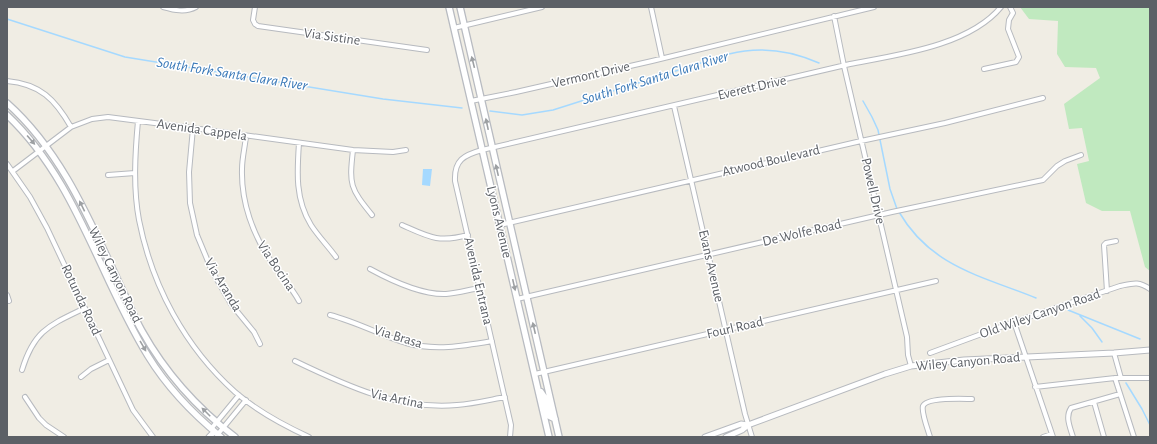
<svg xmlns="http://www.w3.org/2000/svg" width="1157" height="444" font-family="'Alegreya Sans',sans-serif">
  <rect width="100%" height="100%" fill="#f0ede4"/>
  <!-- green -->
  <path fill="#c0e9bf" d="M1020 7H1150V271L1145 267 1130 211H1102L1086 203 1077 164 1089 161 1082 128 1069 129 1064 104 1100 78 1096 68 1065 67 1057 54 1058 21 1029 19Z"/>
  <!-- water -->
  <path fill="#a5d9ff" d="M423 169H432L430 186 422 185Z"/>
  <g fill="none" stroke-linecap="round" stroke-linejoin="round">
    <!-- stream -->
    <path stroke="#a5d9ff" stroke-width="1.5" d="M7 19 125 57 383 99 462 108
      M863 101 872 117 878 130 890 189 897 209
      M490 111 522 115 553 110 729 54C760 46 790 50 819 63
      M899 212C931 267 982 276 1036 298
      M1068 310 1140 339
      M1080 316 1092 328 1102 342
      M1126 383 1142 409 1150 425"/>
    <defs>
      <path id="minor" d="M163 7C174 10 185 13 196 7
        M255 7 253 20 255 24 258 26 427 50
        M651 7 662 58
        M834 16 844 66 907 337 908 355 911 366
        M454 28 542 7
        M984 69 1016 62 1019 57 1008 29 1009 20 1013 13 1010 7
        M7 81C40 84 55 99 71 127
        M471 101 516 92 652 61 874 7
        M674 106 745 414 752 437
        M138 121C135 154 133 188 139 220 152 286 185 347 235 392 257 411 283 425 309 437
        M193 128 189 172 190 203 197 235 212 271 231 304 254 332 260 344
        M246 136C245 147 242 158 242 169 241 202 253 235 271 261 280 276 291 286 299 301
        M299 143C297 172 295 199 311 225 318 236 328 246 336 257
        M353 150C349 185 350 188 372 215
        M7 164 30 197 47 228 133 410 153 437
        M13 171 71 127 92 119 108 117 193 128 353 150 393 152 406 150
        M108 175 135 173
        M402 225C429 237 438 243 468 235
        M500 225 861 141 945 123 1043 98
        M370 269C392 281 421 295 446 294 457 293 468 290 479 288
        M1107 291 1104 245 1106 243 1116 241
        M7 295 9 301
        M517 299 892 212 1043 180 1057 166 1065 161 1081 155
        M330 315C357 322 380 335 406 343 435 351 463 346 492 341
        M1014 322 1053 437
        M930 353 1014 322 1120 286C1134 283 1138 281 1150 289
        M1114 353 1121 378
        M295 361C347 386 398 410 457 405 473 404 489 400 505 397
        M22 370C34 330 50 325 85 308
        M535 374 936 281
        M81 377 91 369 109 360
        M1115 378 1134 437
        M1035 387 1115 378H1150
        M25 397 39 418 46 425 64 437
        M1094 402 1104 437
        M211 429 239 395
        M218 434 246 400
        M510 437 511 425 455 181C454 160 464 155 482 150L850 64C897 55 969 46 1001 7
        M930 437C928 430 921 412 923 406 927 397 963 399 972 399
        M1043 437 1052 434
        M1073 437C1070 427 1065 417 1071 408L1120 394"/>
      <path id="tertiary" d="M209 437 214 432
        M705 437 741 424 748 425
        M726 437 742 430 748 425 885 374 911 366 964 360 1114 353 1150 350"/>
      <path id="secondary" d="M449 7 549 437
        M460 7 559 437
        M7 103C62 152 90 221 121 287 128 301 134 317 142 331 165 372 197 408 235 437
        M7 115C77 181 99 277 148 356 167 387 193 414 221 437
        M541 392 545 398 549 416 555 419"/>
    </defs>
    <!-- minor casing -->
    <use href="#minor" stroke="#b7babf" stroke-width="6"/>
    <!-- tertiary casing -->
    <use href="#tertiary" stroke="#b7babf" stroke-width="7"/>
    <!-- secondary casing -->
    <use href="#secondary" stroke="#b8bbc1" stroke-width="8"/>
    <!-- minor -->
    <use href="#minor" stroke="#fff" stroke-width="4"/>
    <!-- tertiary -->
    <use href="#tertiary" stroke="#fff" stroke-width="5"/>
    <!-- secondary -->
    <use href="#secondary" stroke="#fff" stroke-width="5.5"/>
  </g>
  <!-- one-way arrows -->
  <defs><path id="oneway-solid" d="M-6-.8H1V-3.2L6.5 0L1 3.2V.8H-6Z"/></defs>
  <g fill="#9da0a3">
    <use href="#oneway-solid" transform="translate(473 62) rotate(-104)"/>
    <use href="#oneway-solid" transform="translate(487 124) rotate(-102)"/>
    <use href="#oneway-solid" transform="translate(31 140) rotate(49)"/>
    <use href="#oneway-solid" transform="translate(497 170) rotate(-103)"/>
    <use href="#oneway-solid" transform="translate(82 206) rotate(-116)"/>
    <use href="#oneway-solid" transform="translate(514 285) rotate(77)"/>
    <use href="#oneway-solid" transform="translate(534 328) rotate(-103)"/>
    <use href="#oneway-solid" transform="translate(143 346) rotate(60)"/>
    <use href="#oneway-solid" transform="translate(206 412) rotate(-135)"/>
  </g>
  <g text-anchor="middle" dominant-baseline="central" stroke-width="3" stroke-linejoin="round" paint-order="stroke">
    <!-- street labels -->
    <g font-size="14" fill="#5c6066" stroke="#fff">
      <text transform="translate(332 37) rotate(8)">Via Sistine</text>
      <text transform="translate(591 75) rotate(-13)">Vermont Drive</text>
      <text transform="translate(752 88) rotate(-13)">Everett Drive</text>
      <text transform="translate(202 130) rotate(8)">Avenida Cappela</text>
      <text transform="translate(771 161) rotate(-13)">Atwood Boulevard</text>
      <text transform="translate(873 191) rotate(77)">Powell Drive</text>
      <text transform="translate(499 222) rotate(77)">Lyons Avenue</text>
      <text transform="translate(802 233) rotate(-13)">De Wolfe Road</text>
      <text transform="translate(276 266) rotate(56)">Via Bocina</text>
      <text transform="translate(711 266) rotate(77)">Evans Avenue</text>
      <text transform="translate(115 275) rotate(64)">Wiley Canyon Road</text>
      <text transform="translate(478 281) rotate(77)">Avenida Entrana</text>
      <text transform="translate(223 285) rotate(59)">Via Aranda</text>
      <text transform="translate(81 300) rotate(65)">Rotunda Road</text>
      <text transform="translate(1040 314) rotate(-19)">Old Wiley Canyon Road</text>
      <text transform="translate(735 328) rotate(-13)">Fourl Road</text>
      <text transform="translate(398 337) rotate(17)">Via Brasa</text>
      <text transform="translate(968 362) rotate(-5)">Wiley Canyon Road</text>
      <text transform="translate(397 399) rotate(12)">Via Artina</text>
    </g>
    <!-- water labels -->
    <g font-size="15" font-style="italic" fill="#3a79b8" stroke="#fff">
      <text transform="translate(232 74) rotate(9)">South Fork Santa Clara River</text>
      <text transform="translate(655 78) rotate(-17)">South Fork Santa Clara River</text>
    </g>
  </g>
  <!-- border -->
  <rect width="1157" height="444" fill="none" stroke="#5c6066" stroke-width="16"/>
</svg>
